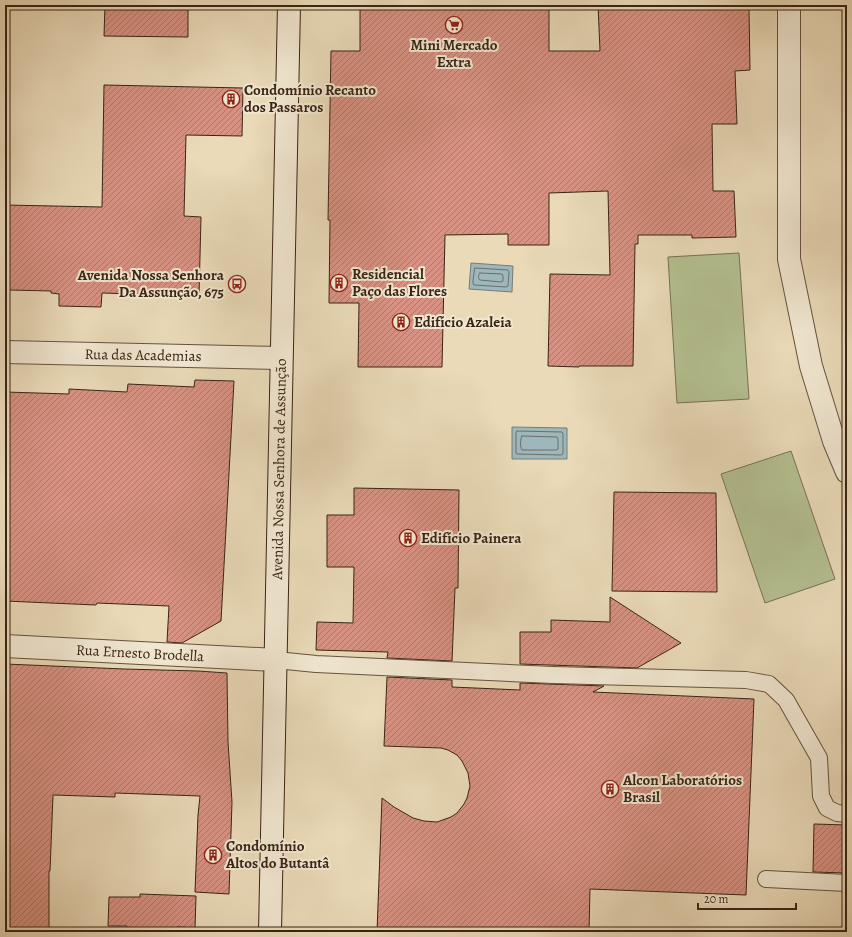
<svg xmlns="http://www.w3.org/2000/svg" width="852" height="937" font-family="Alegreya,serif">
  <defs>
    <pattern id="building-hatch" width="6" height="6" patternUnits="userSpaceOnUse"><rect width="6" height="6" fill="#d79283"/><path d="M-1 1l2-2M0 6l6-6M5 7l2-2" fill="none" stroke="#af776a"/></pattern>
  </defs>
  <rect width="100%" height="100%" fill="#eadab8"/>
  <filter id="stains"><feTurbulence type="fractalNoise" baseFrequency=".005" numOctaves="4"/><feColorMatrix values="0 0 0 0 .2 0 0 0 0 .09 0 0 0 0 .02 0 0 0 .5 -.17"/></filter>
  <radialGradient id="worn" r=".72"><stop offset=".6" stop-color="#630" stop-opacity="0"/><stop offset="1" stop-color="#630" stop-opacity=".3"/></radialGradient>
  <!-- pitch -->
  <path fill="#b4c091" stroke="#767253" d="M739 253 749 399 677 403 668 257Z
    M791 451 835 579 765 603 721 474Z"/>
  <!-- water -->
  <path fill="#9eb7bb" stroke="#767c79" d="M471 263 513 266 512 292 469 289Z
    M512 427 567 428V459H512Z"/>
  <g fill="none" stroke-linecap="round" stroke-linejoin="round">
    <!-- shore -->
    <path stroke="#6c6e68" stroke-width="1" d="M475 268 508 270 509 272 508 286 506 287 474 285 473 283Z
      M480 273 502 274 503 276V281L501 282 480 280C478 279 478 275 480 273Z
      M517 431 562 432 563 434V454L561 455 517 454 516 453V433Z
      M522 436 557 437 558 439V449L556 450H522C520 447 520 439 522 436Z"/>
  </g>
  <!-- building -->
  <path fill="url(#building-hatch)" stroke="#392415" d="M105 5H188V37L104 36Z
    M360 5H549V51H600L598 5H724V9H749L750 70 735 71 737 124H712L713 191H734L736 237 692 238V235H638V244H635L633 366H579V367L548 366 550 274 610 275 608 191 549 193V245H508V234L445 235 442 367H358L359 303H329L330 220H328L331 51H360Z
    M104 85 243 88 242 136 186 135 184 216 201 217 199 296 102 293 101 307 59 306V294L51 293V291L9 290V264H5V205L102 207Z
    M195 380 234 381 221 621 182 643 167 642 169 606 97 603 96 605 5 601V392L69 394V389L127 392 128 384 194 387Z
    M354 488 459 490 458 588H455L452 661 387 658 388 652 316 650 317 622 353 623 354 567H327V515H354Z
    M614 492 716 493 717 592 612 591Z
    M610 597 681 643 637 668 520 664V632H551V620L610 622Z
    M5 664 124 669 198 671 227 673 228 742 232 802 229 894 195 892 198 815 200 796 115 793V797L53 795 50 871H49V932H5Z
    M387 677 452 680V687L520 690V683L604 686 593 692 754 699 746 895 590 889 589 932H377L382 798 394 807 413 818 424 821 437 822 451 817 457 813 464 804 467 798 470 786 468 773 462 761 457 755 448 750 441 748 384 746Z
    M814 824 847 825V873L813 872Z
    M140 894 196 896 195 928 177 927V932H127V926H108L109 897H140Z"/>
  <g fill="none" stroke-linecap="round" stroke-linejoin="round">
    <defs>
      <path id="lane" d="M276 660 316 664 553 675 746 680 769 684 786 700 819 758 821 796 827 808 837 813 847 814
        M766 879 847 883"/>
      <path id="street" d="M789 5V259L811 366 834 441 847 472
        M5 352 281 358
        M5 646 276 660"/>
      <path id="secondary" d="M270 932 289 5"/>
    </defs>
    <!-- lane casing -->
    <use href="#lane" stroke="#65523e" stroke-width="18"/>
    <!-- street casing -->
    <use href="#street" stroke="#65523e" stroke-width="24"/>
    <!-- secondary casing -->
    <use href="#secondary" stroke="#392415" stroke-width="24"/>
    <!-- lane -->
    <use href="#lane" stroke="#f1e7d1" stroke-width="16"/>
    <!-- street -->
    <use href="#street" stroke="#f1e7d1" stroke-width="22"/>
    <!-- secondary -->
    <use href="#secondary" stroke="#f1e7d1" stroke-width="22"/>
  </g>
  <!-- icons -->
  <defs>
    <symbol id="supermarket-ring" viewBox="-11 -11 22 22"><circle r="9.5" fill="#f1e7d1" stroke="#8f2418" stroke-width="1.5"/><path d="M-6-5.5h2.5l.6 2H6L4.5 2H-2.5L-4.4-4H-6ZM-1.5 3.2a1.3 1.3 0 1 0 .1 0ZM3 3.2a1.3 1.3 0 1 0 .1 0Z" fill="#8f2418"/></symbol>
    <symbol id="building-ring" viewBox="-11 -11 22 22"><circle r="9.5" fill="#f1e7d1" stroke="#8f2418" stroke-width="1.5"/><path d="M-4-6H4V6H1V3H-1V6H-4ZM-2.5-4.3h1.7v1.8h-1.7ZM.8-4.3h1.7v1.8H.8ZM-2.5-1h1.7V.8h-1.7ZM.8-1h1.7V.8H.8Z" fill="#8f2418"/></symbol>
    <symbol id="bus-ring" viewBox="-11 -11 22 22"><circle r="9.5" fill="#f1e7d1" stroke="#8f2418" stroke-width="1.5"/><path d="M-5-6H5V4H4V6H2V4H-2V6H-4V4H-5ZM-3.5-4V0h7V-4ZM-3.5 1.2v1.5H-2V1.2ZM2 1.2v1.5H3.5V1.2Z" fill="#8f2418"/></symbol>
  </defs>
  <g fill-rule="evenodd">
    <use href="#supermarket-ring" x="444" y="15" width="20" height="20"/>
    <use href="#building-ring" x="221" y="89" width="20" height="20"/>
    <use href="#building-ring" x="329" y="273" width="20" height="20"/>
    <use href="#bus-ring" x="227" y="274" width="20" height="20"/>
    <use href="#building-ring" x="391" y="312" width="20" height="20"/>
    <use href="#building-ring" x="398" y="528" width="20" height="20"/>
    <use href="#building-ring" x="600" y="779" width="20" height="20"/>
    <use href="#building-ring" x="203" y="845" width="20" height="20"/>
  </g>
  <g text-anchor="middle" dominant-baseline="central" stroke-width="4" stroke-linejoin="round" paint-order="stroke">
    <!-- poi labels -->
    <g font-size="15" font-weight="bold" fill="#392415" stroke="#f1e7d1" text-anchor="start">
      <text x="454" y="45" text-anchor="middle">Mini Mercado<tspan x="454" dy="17">Extra</tspan></text>
      <text x="244" y="90">Condomínio Recanto<tspan x="244" dy="17">dos Passaros</tspan></text>
      <text x="352" y="274">Residencial<tspan x="352" dy="17">Paço das Flores</tspan></text>
      <text x="224" y="275" text-anchor="end">Avenida Nossa Senhora<tspan x="224" dy="17">Da Assunção, 675</tspan></text>
      <text x="414" y="322">Edifício Azaleia</text>
      <text x="421" y="538">Edifício Painera</text>
      <text x="623" y="780">Alcon Laboratórios<tspan x="623" dy="17">Brasil</tspan></text>
      <text x="226" y="846">Condomínio<tspan x="226" dy="17">Altos do Butantâ</tspan></text>
    </g>
    <!-- street labels -->
    <g font-size="15" fill="#392415" stroke="#f1e7d1">
      <text transform="translate(143 355) rotate(1)">Rua das Academias</text>
      <text transform="translate(279 469) rotate(-89)">Avenida Nossa Senhora de Assunção</text>
      <text transform="translate(140 653) rotate(3)">Rua Ernesto Brodella</text>
    </g>
  </g>
  <!-- margin -->
  <rect width="852" height="937" fill="none" stroke="#eadab8" stroke-width="20"/>
  <rect x="6" y="6" width="840" height="925" fill="none" stroke="#392415" stroke-width="2"/>
  <rect x="10" y="10" width="832" height="917" fill="none" stroke="#392415"/>
  <!-- scale -->
  <path d="M698 903v6h98v-6" fill="none" stroke="#392415" stroke-width="2"/>
  <text x="704" y="903" font-size="12" fill="#392415" stroke="#f1e7d1" stroke-width="3" paint-order="stroke">20 m</text>
  <rect width="100%" height="100%" filter="url(#stains)"/>
  <rect width="100%" height="100%" fill="url(#worn)"/>
</svg>
